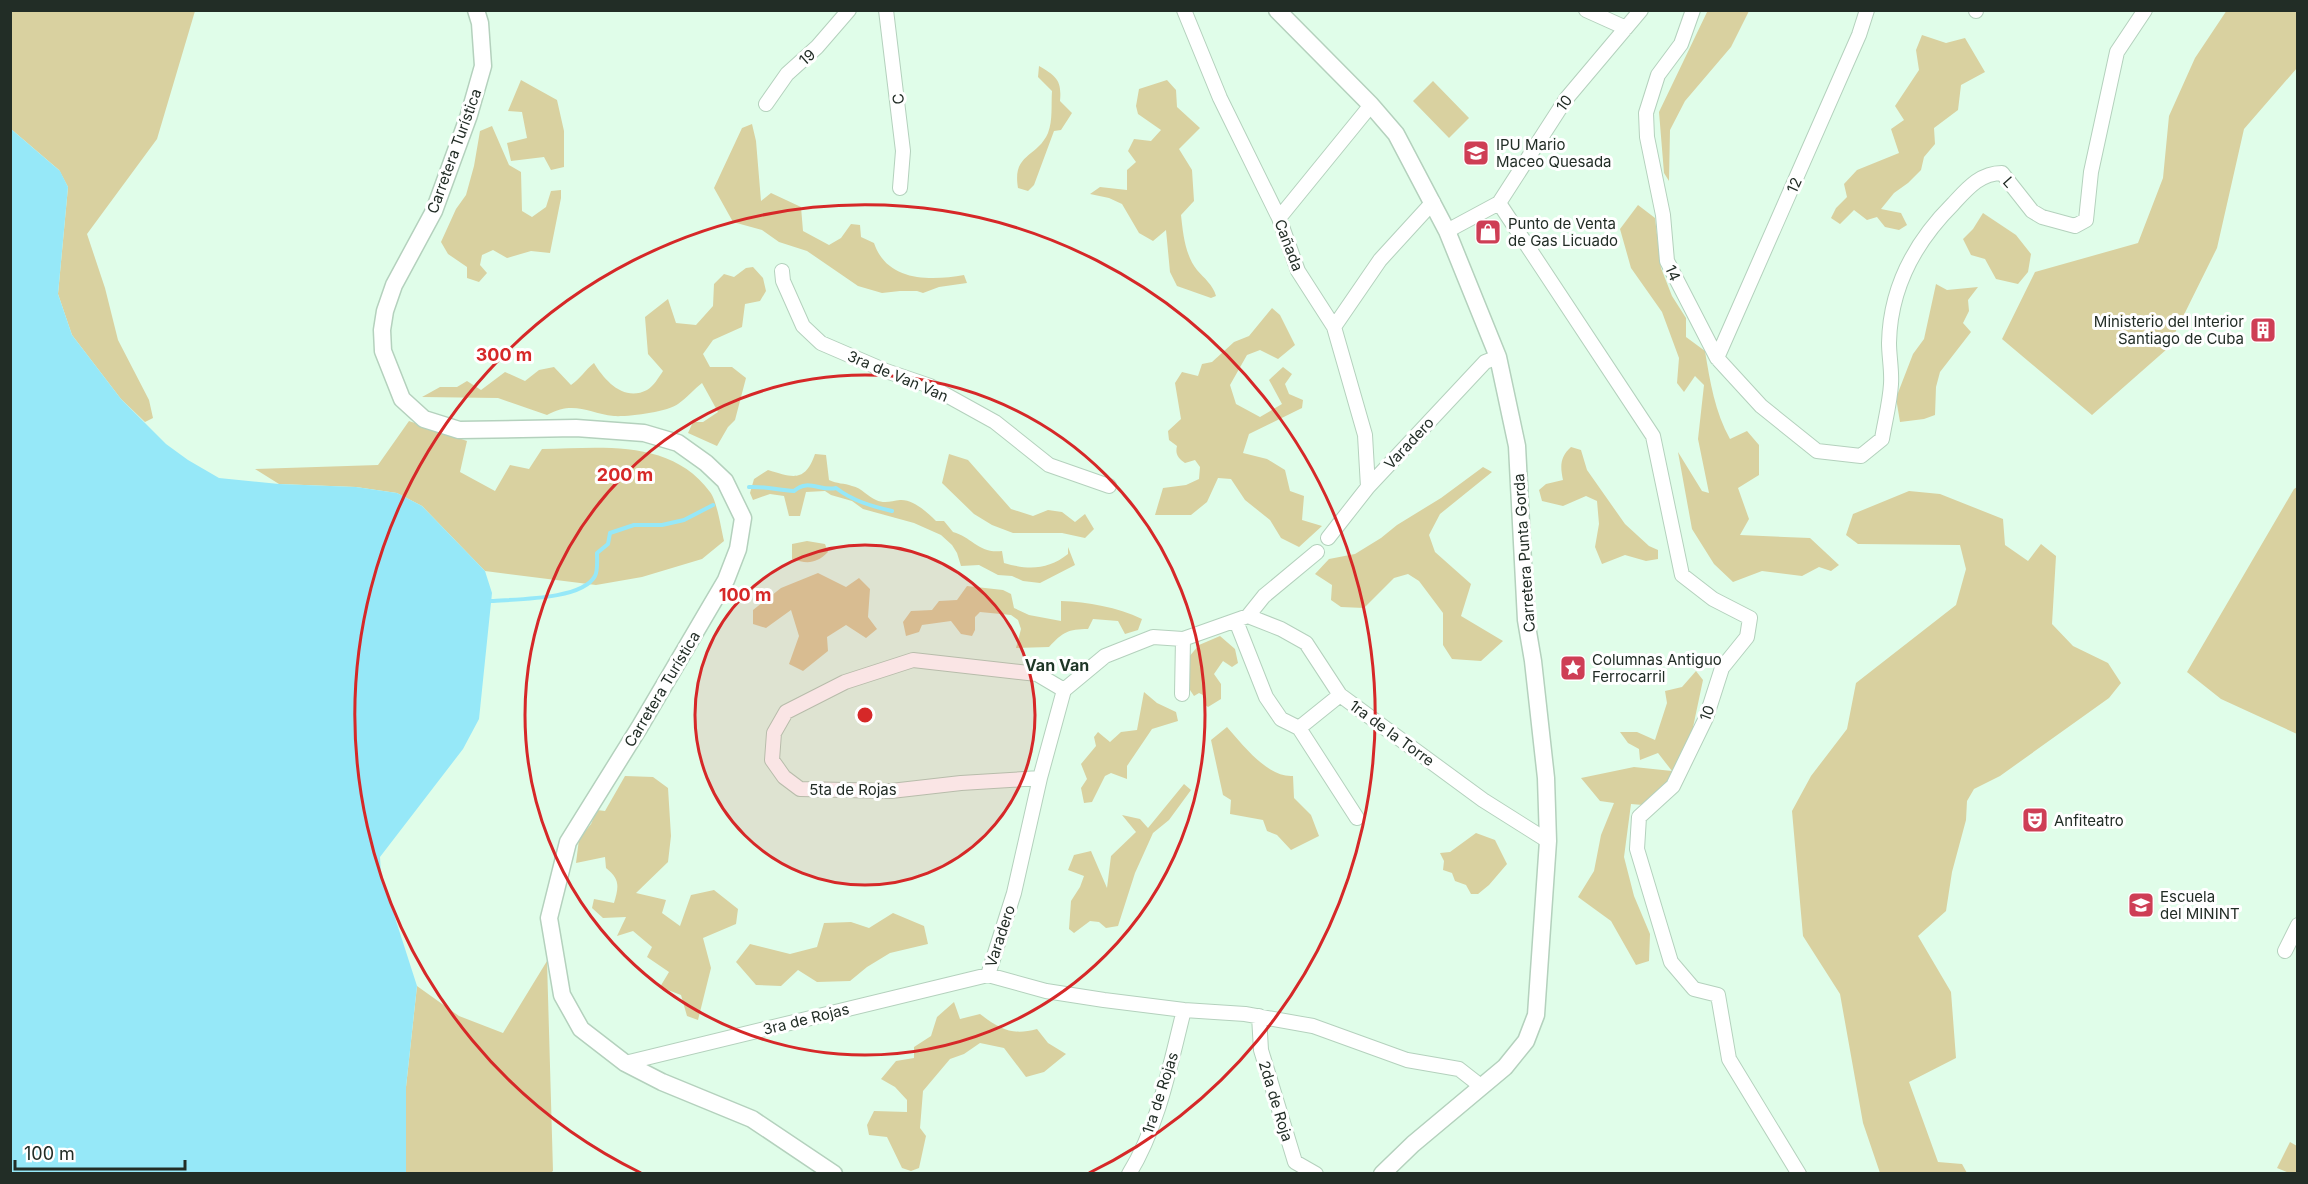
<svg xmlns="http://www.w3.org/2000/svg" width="2308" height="1184" font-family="Inter,sans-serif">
  <rect width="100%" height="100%" fill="#e0fde9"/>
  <!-- green -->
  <path fill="#d9d1a0" d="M1708 10 1749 11 1731 47 1685 101 1670 130 1669 181 1664 173 1659 112Z
    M2227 10 2297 11V68L2244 129 2217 248 2167 349 2092 415 2002 339 2035 272 2138 243 2163 178 2169 116 2195 58Z
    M11 11H195L157 139 87 234 105 288 118 340 149 400 153 418 145 422 121 399 72 335 58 294 68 187 59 170 11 129Z
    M1922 35 1946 43 1965 38 1985 72 1961 85 1958 110 1934 128 1935 144 1924 157 1921 170 1908 183 1894 193 1881 209 1901 213 1907 225 1899 230 1885 227 1877 217 1867 220 1854 210 1840 224 1831 218 1836 208 1847 197 1844 184 1857 170 1899 153 1891 129 1904 120 1895 106 1919 70 1916 50Z
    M1039 66C1056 76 1062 80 1060 101L1072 113 1061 130 1054 131 1034 185 1028 191 1018 188C1012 153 1037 158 1048 133 1053 120 1051 105 1052 91L1038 77Z
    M521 80 557 100 564 131V167L551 170 544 157 511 161 507 143 527 138 522 112 508 111Z
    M1167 80 1176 90 1177 107 1200 128 1179 149 1192 170 1194 201 1181 215C1183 233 1185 255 1197 270 1204 278 1213 285 1216 296L1211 298 1177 286 1170 272 1166 230 1153 241 1139 233 1122 204 1109 198 1090 194 1100 187 1127 190V170L1136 162 1128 151 1134 139 1151 141 1161 130 1138 114 1136 106 1139 89Z
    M1433 81 1469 118 1449 138 1413 101Z
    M752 124 756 141 761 201 771 193 801 207 803 231 829 245 841 238 851 224 860 225 861 237 874 243C887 282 931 281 964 275L967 283 939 287 923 293 917 291H900L882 293 858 286 807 251 779 242 762 230 733 222 714 188 742 128Z
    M492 126 509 165 521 172 522 211 532 217 546 207 551 191 561 190V198L550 253 531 251 507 258 493 250 482 255 480 265 487 273 479 282 467 278V267L448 254 441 242 456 209 466 195 474 166 480 131Z
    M1638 205 1655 218 1661 268 1672 296 1686 318V337L1705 351C1710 382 1715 412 1730 439L1747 431 1759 445V475L1738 488 1749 519 1740 535 1810 538 1839 565 1831 571 1819 567 1802 576 1762 571 1733 582 1714 564 1692 529 1678 452 1702 491 1709 493 1698 439 1704 385 1695 376 1684 392 1677 383 1679 358 1662 312 1631 268 1620 229Z
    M1983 213 2016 235 2031 254 2028 272 2018 284 1996 279 1985 259 1971 255 1963 239 1973 229Z
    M753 267 763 278 766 291 760 301 745 304 742 327 713 340 703 354 710 367H732L746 378 735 420 728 427 717 446 688 433 693 422H703L718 412 702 383C694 389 687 398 678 404 668 412 627 417 614 416 588 413 574 400 547 415L498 398 422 397 440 387H457L467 381 481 390 505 372 525 381 539 370 554 367 571 385C580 379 585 370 594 363 605 381 624 402 647 390 653 387 659 377 663 371L648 354 645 317 668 299 676 323 696 325 713 306 714 284 724 274 734 277 746 268Z
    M1936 284 1947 290 1978 287 1968 300 1969 311 1963 323 1971 332 1940 372 1936 387 1935 415 1924 419 1900 422 1896 398 1913 354 1924 339Z
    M1272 308 1280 315 1295 345 1278 359 1260 350 1247 355 1230 385 1236 404 1260 417 1282 404 1269 380 1283 367 1292 374 1285 384 1289 394 1303 400 1302 408 1249 434 1243 453 1267 459 1285 470 1290 491 1304 496 1302 520 1322 526 1299 547 1281 538 1270 520 1245 500 1231 479 1218 478 1207 502 1191 515H1155L1163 488 1186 485 1199 479 1200 467 1195 460 1185 463C1178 458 1175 454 1177 446L1169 440 1168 431 1181 419 1175 383 1182 372 1198 376 1202 364 1212 362 1234 342 1249 336Z
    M409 421 467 441 460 472 495 491 510 465 529 469 542 449C600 448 671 438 710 492 717 501 721 528 724 541L702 559 642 577 596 585 485 571 422 506 397 493 356 487 279 484 255 469 378 465Z
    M1571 447 1581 450 1587 470 1625 524 1649 546 1658 550V559L1646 561 1625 555 1602 564 1595 547 1599 524 1597 501 1586 496 1563 506 1542 501 1539 490 1546 484 1563 480C1560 466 1560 457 1571 447Z
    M815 454 826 455 829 480C837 484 844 483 852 486 862 488 868 497 876 500 884 504 892 501 900 500 913 499 927 512 936 521H944L953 532C972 537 979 554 1002 551L1004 563C1028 570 1048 570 1068 554V547L1075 565 1040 583 1023 581 1012 576 998 575 979 565 961 566 957 553 952 545 941 535 914 523 863 509 852 501 831 495 825 491 806 492 800 516H789L784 496 770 494 753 500 750 493 754 479 768 470C794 478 805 482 815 454Z
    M949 454 968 460 1011 509 1033 516 1048 510 1062 512 1075 522 1085 514 1094 529 1085 538 1062 533H1013L992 525 974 514 942 483Z
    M1483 467 1492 472 1440 514 1429 535 1435 552 1471 584 1461 616 1503 641 1481 661 1452 659 1443 645V613L1419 581 1408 574 1394 578 1364 608 1341 607 1331 600 1332 585 1315 574 1329 559 1355 554 1381 538 1397 525 1441 498Z
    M2297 487V734L2221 699 2187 672 2294 489Z
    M1909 491 1940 494 2003 519 2005 545 2028 561 2041 544 2056 556 2052 624 2073 646 2108 663 2121 683 2109 698 2000 776 1974 789 1967 801 1966 820 1952 872 1946 911 1918 936 1951 992 1956 1058 1909 1082 1938 1162 1962 1164 1967 1173H1880L1863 1123 1840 994 1803 936 1792 811 1811 776 1847 729 1856 683 1956 605 1966 569 1960 545 1858 544 1846 535 1853 514Z
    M807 541 825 544 828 552C816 564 807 564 792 559V544Z
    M818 573 846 587 859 578 870 589 868 617 877 629 866 638 846 625 827 637 828 651 803 671 789 664 799 636 791 610 766 628 753 624V610L781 588Z
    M967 586 1003 590 1011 594 1014 608 1029 615 1061 621V601C1088 602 1117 607 1142 619L1138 630 1125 634 1118 621 1093 619 1088 629C1068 629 1063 632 1049 647L1016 648 1021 629 1018 620 1011 615 980 612 975 617V630L972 636 961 634 951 621 922 625 919 632 906 636 903 622 911 611 932 610 939 601 957 600Z
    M1220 636 1235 649 1238 663 1232 667 1223 661 1214 674 1221 684V699L1208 707 1204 704 1205 696 1199 693 1194 696 1190 690 1188 658 1199 645Z
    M1696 671 1703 680 1692 732 1678 772 1643 805 1631 804 1624 857 1634 896 1650 934 1649 961 1636 965 1611 921 1578 897 1594 871 1601 835 1614 803 1600 801 1581 778 1634 767 1672 771 1658 753 1640 760 1639 749 1628 743 1620 732H1637L1655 740 1667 703 1665 691 1682 687Z
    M1144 692 1157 703 1176 712 1178 721 1152 729 1127 766V779L1111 773 1105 776 1092 802 1084 803 1081 788 1087 779 1081 764 1096 746 1094 737 1098 732 1110 742 1121 732 1137 730Z
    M1227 727C1243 745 1268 778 1293 776L1294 798 1311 815 1319 836 1291 850 1277 835 1267 831 1263 820 1230 814 1231 800 1223 795 1211 740Z
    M625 776 653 777 668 788 671 836 668 862 636 893 666 900 662 913 680 926 691 895 714 890 738 909 736 924 703 938 711 968 698 1020 687 1016 681 995 660 987 669 972 647 957 652 947 633 931 617 936 626 917 603 918 592 908 594 899 614 903C619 886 620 879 606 868L605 857 576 863 579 839 591 824 597 810 605 811Z
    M1184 784 1191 790 1169 820 1153 833 1135 873 1118 926 1106 928 1099 922 1090 921 1074 933 1069 929 1071 901 1080 887 1084 876 1068 870 1074 855 1091 851 1107 888 1111 856 1136 832 1122 815 1140 819 1148 828Z
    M1476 833 1495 840 1507 864 1489 885 1478 894H1471L1466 885 1455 881 1452 873 1443 870 1444 861 1440 853 1450 852Z
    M893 913 924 926 928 944 890 953 867 967 850 981 817 982 798 970 781 986 756 985 736 962 750 944 790 954 817 947 824 923 851 922 869 928Z
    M547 961 553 1171 549 1174H406V1087L417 986 459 1016 503 1033Z
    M954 1002 960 1019 980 1014C1000 1029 1012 1036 1037 1029L1048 1043 1066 1054 1044 1072 1026 1077 1004 1048 980 1043 964 1054 950 1059 923 1091 920 1128 926 1136 919 1168 911 1171 902 1168 887 1137 869 1135 867 1125 874 1111 907 1112V1100L895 1087 881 1079 896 1061 914 1058V1047L931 1036 937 1017Z
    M2290 1142 2297 1146V1173H2289L2277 1168Z"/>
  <!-- water -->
  <path fill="#96e8f8" d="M11 129 60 171 68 187 58 294 72 335 121 399 166 444 188 460 219 478 279 484 356 487 397 493 422 506 485 571 492 593 479 719 463 749 380 857 381 874 417 986 406 1087V1173H11Z"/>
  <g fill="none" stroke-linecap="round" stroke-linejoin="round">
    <!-- stream -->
    <path stroke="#96e8f8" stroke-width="4" d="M749 487C764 486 778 490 794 491 808 478 821 492 836 488 853 501 871 506 892 511
      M491 601C516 599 582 600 595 576 598 571 597 560 597 553L608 544 610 533 634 525H662L684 520 713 505"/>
    <defs>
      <path id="minor" d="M886 10 903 151 900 188
        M1184 10 1220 98 1279 218 1298 271 1334 327 1365 435 1368 487
        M1586 10 1626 28
        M1693 10 1681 44 1658 75 1646 113 1647 137 1663 215 1667 261 1717 358 1761 406 1817 451 1861 456 1882 439C1885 421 1890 402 1891 384 1892 371 1889 356 1889 343 1890 289 1915 242 1953 204 1967 189 1980 173 2002 173L2032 211 2042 217 2075 226 2086 220 2091 172 2117 52 2145 10
        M1976 10V11
        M766 104 787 74 817 47 849 10
        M1499 203 1653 436 1682 575 1713 599 1750 618 1747 637 1722 668 1706 718 1673 786 1639 817 1637 849 1671 962 1694 989 1718 995 1729 1059 1799 1174
        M1279 218 1371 105
        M1447 231 1499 203 1566 99 1641 10
        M782 271 783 281 803 326 821 343 886 371 930 386 995 422 1049 465 1109 486
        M1334 327 1380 260 1433 202
        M1717 358 1859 35 1867 10
        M1328 538 1368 487 1485 362 1498 357
        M1248 616 1281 629 1306 643 1340 695 1483 800 1548 841
        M1236 621 1266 697 1281 719 1299 728 1357 818
        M1182 694 1183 639
        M1299 728 1340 695
        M1040 778 961 783 891 791 800 789 784 777 772 760 774 733 786 712 845 682 913 660 1037 674 1064 690
        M2285 951 2298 925
        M988 975 1014 893 1040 778 1064 690 1105 656 1153 637 1183 639 1248 616 1264 596 1317 552
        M1259 1016 1261 1050 1295 1162 1316 1174
        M625 1063 988 975 1046 991 1104 1000 1184 1010 1245 1014 1313 1026 1407 1060 1459 1069 1482 1087
        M1129 1174C1159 1125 1170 1065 1184 1010"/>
      <path id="major" d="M476 10 480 23 483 66 469 115 434 211 394 285 385 311 382 330 383 351 402 399 424 419 459 430 576 428 644 433 678 443 706 463 725 481 743 518 738 549 726 580 639 728 568 842 549 918 562 995 581 1029 625 1063 662 1082 752 1119 834 1174
        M1277 10 1371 105 1396 134 1447 231 1498 357 1517 446 1526 620 1533 661 1546 778 1548 841 1536 1015 1526 1041 1505 1067 1413 1144 1382 1174"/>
    </defs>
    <!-- minor casing -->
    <use href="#minor" stroke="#b4d1bd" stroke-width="16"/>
    <!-- major casing -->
    <use href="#major" stroke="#b4d1bd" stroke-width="19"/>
    <!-- minor -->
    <use href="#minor" stroke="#fff" stroke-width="14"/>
    <!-- major -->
    <use href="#major" stroke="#fff" stroke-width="16"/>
  </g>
  <!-- distance rings -->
  <circle cx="865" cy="715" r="170" fill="#d62828" fill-opacity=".12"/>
  <g fill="none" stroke="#d62828" stroke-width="3">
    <circle cx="865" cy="715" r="170"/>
    <circle cx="865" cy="715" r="340"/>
    <path d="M641 1173A510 510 0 1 1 1089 1173"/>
  </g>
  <!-- icons -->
  <defs>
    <symbol id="school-square" viewBox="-11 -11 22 22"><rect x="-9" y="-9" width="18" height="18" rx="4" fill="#ce3e55" stroke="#fff"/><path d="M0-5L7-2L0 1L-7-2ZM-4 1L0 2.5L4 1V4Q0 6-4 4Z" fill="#fff"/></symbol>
    <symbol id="shop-square" viewBox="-11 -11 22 22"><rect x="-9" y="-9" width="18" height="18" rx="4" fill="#ce3e55" stroke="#fff"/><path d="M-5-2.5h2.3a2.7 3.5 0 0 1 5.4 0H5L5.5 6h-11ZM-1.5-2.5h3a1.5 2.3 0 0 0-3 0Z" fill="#fff"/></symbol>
    <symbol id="building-square" viewBox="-11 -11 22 22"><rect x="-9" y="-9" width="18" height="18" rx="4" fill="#ce3e55" stroke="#fff"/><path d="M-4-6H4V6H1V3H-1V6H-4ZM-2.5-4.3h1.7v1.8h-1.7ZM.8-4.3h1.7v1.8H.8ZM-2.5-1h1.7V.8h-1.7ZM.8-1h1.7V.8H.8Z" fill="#fff"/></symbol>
    <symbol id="sight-square" viewBox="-11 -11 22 22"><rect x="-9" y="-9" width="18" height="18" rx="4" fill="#ce3e55" stroke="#fff"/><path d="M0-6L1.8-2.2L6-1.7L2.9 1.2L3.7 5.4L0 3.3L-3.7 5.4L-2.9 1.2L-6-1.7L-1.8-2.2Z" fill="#fff"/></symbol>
    <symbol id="theatre-square" viewBox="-11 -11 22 22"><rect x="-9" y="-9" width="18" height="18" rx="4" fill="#ce3e55" stroke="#fff"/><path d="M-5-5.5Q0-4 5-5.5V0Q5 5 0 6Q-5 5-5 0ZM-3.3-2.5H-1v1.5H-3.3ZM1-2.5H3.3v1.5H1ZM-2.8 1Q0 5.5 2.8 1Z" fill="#fff"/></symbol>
    <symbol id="university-square" viewBox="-11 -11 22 22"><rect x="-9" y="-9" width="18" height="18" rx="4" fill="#ce3e55" stroke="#fff"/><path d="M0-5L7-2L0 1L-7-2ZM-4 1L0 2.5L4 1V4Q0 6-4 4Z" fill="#fff"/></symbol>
  </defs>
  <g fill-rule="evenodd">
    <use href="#school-square" x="1461" y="138" width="30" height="30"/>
    <use href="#shop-square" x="1473" y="217" width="30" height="30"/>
    <use href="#building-square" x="2248" y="315" width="30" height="30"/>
    <use href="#sight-square" x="1558" y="653" width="30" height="30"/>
    <use href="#theatre-square" x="2020" y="805" width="30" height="30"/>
    <use href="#university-square" x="2126" y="890" width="30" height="30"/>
  </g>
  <g text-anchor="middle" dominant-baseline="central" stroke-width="6" stroke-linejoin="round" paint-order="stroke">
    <!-- street labels -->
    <g font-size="15" fill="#222d26" stroke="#fff">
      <text transform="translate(807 57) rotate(-41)">19</text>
      <text transform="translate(898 99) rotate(-97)">C</text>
      <text transform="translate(1564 103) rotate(-54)">10</text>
      <text transform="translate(454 151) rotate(-70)">Carretera Turística</text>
      <text transform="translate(2009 182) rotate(48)">L</text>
      <text transform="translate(1794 185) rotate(-66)">12</text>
      <text transform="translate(1289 245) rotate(69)">Cañada</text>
      <text transform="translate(1673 273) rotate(66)">14</text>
      <text transform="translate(898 376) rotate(23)">3ra de Van Van</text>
      <text transform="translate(1409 443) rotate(-47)">Varadero</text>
      <text transform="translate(1524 553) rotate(-94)">Carretera Punta Gorda</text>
      <text transform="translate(662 689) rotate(-59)">Carretera Turística</text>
      <text transform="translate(1707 713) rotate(-69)">10</text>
      <text transform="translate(1392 733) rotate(36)">1ra de la Torre</text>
      <text x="853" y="789">5ta de Rojas</text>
      <text transform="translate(1000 936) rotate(-72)">Varadero</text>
      <text transform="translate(806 1019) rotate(-14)">3ra de Rojas</text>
      <text transform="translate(1160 1093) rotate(-72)">1ra de Rojas</text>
      <text transform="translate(1276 1101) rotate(73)">2da de Roja</text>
    </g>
    <!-- poi labels -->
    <g font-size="15" fill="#222d26" stroke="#fff" text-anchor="start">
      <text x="1496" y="144">IPU Mario<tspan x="1496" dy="17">Maceo Quesada</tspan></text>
      <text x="1508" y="223">Punto de Venta<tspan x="1508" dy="17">de Gas Licuado</tspan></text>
      <text x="2244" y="321" text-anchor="end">Ministerio del Interior<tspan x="2244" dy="17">Santiago de Cuba</tspan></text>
      <text x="1592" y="659">Columnas Antiguo<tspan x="1592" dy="17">Ferrocarril</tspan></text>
      <text x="2054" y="820">Anfiteatro</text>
      <text x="2160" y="896">Escuela<tspan x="2160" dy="17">del MININT</tspan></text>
    </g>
    <!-- neighbourhood labels -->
    <g font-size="16" font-weight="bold" fill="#1e3626" stroke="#fff">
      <text x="1057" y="665">Van Van</text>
    </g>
  </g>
  <circle cx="865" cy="715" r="9" fill="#d62828" stroke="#fff" stroke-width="3"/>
  <g font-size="18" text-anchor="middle" font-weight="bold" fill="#d62828" stroke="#fff" stroke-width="6" stroke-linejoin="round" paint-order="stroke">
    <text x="504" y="361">300 m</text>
    <text x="625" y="481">200 m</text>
    <text x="745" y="601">100 m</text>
  </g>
  <!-- border -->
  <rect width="2308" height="1184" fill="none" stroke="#222d26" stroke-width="24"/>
  <!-- scale -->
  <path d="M15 1160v9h170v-9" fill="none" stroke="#222d26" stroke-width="3"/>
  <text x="24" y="1160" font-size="18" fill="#222d26" stroke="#ffffff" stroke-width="4.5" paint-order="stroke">100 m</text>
</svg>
